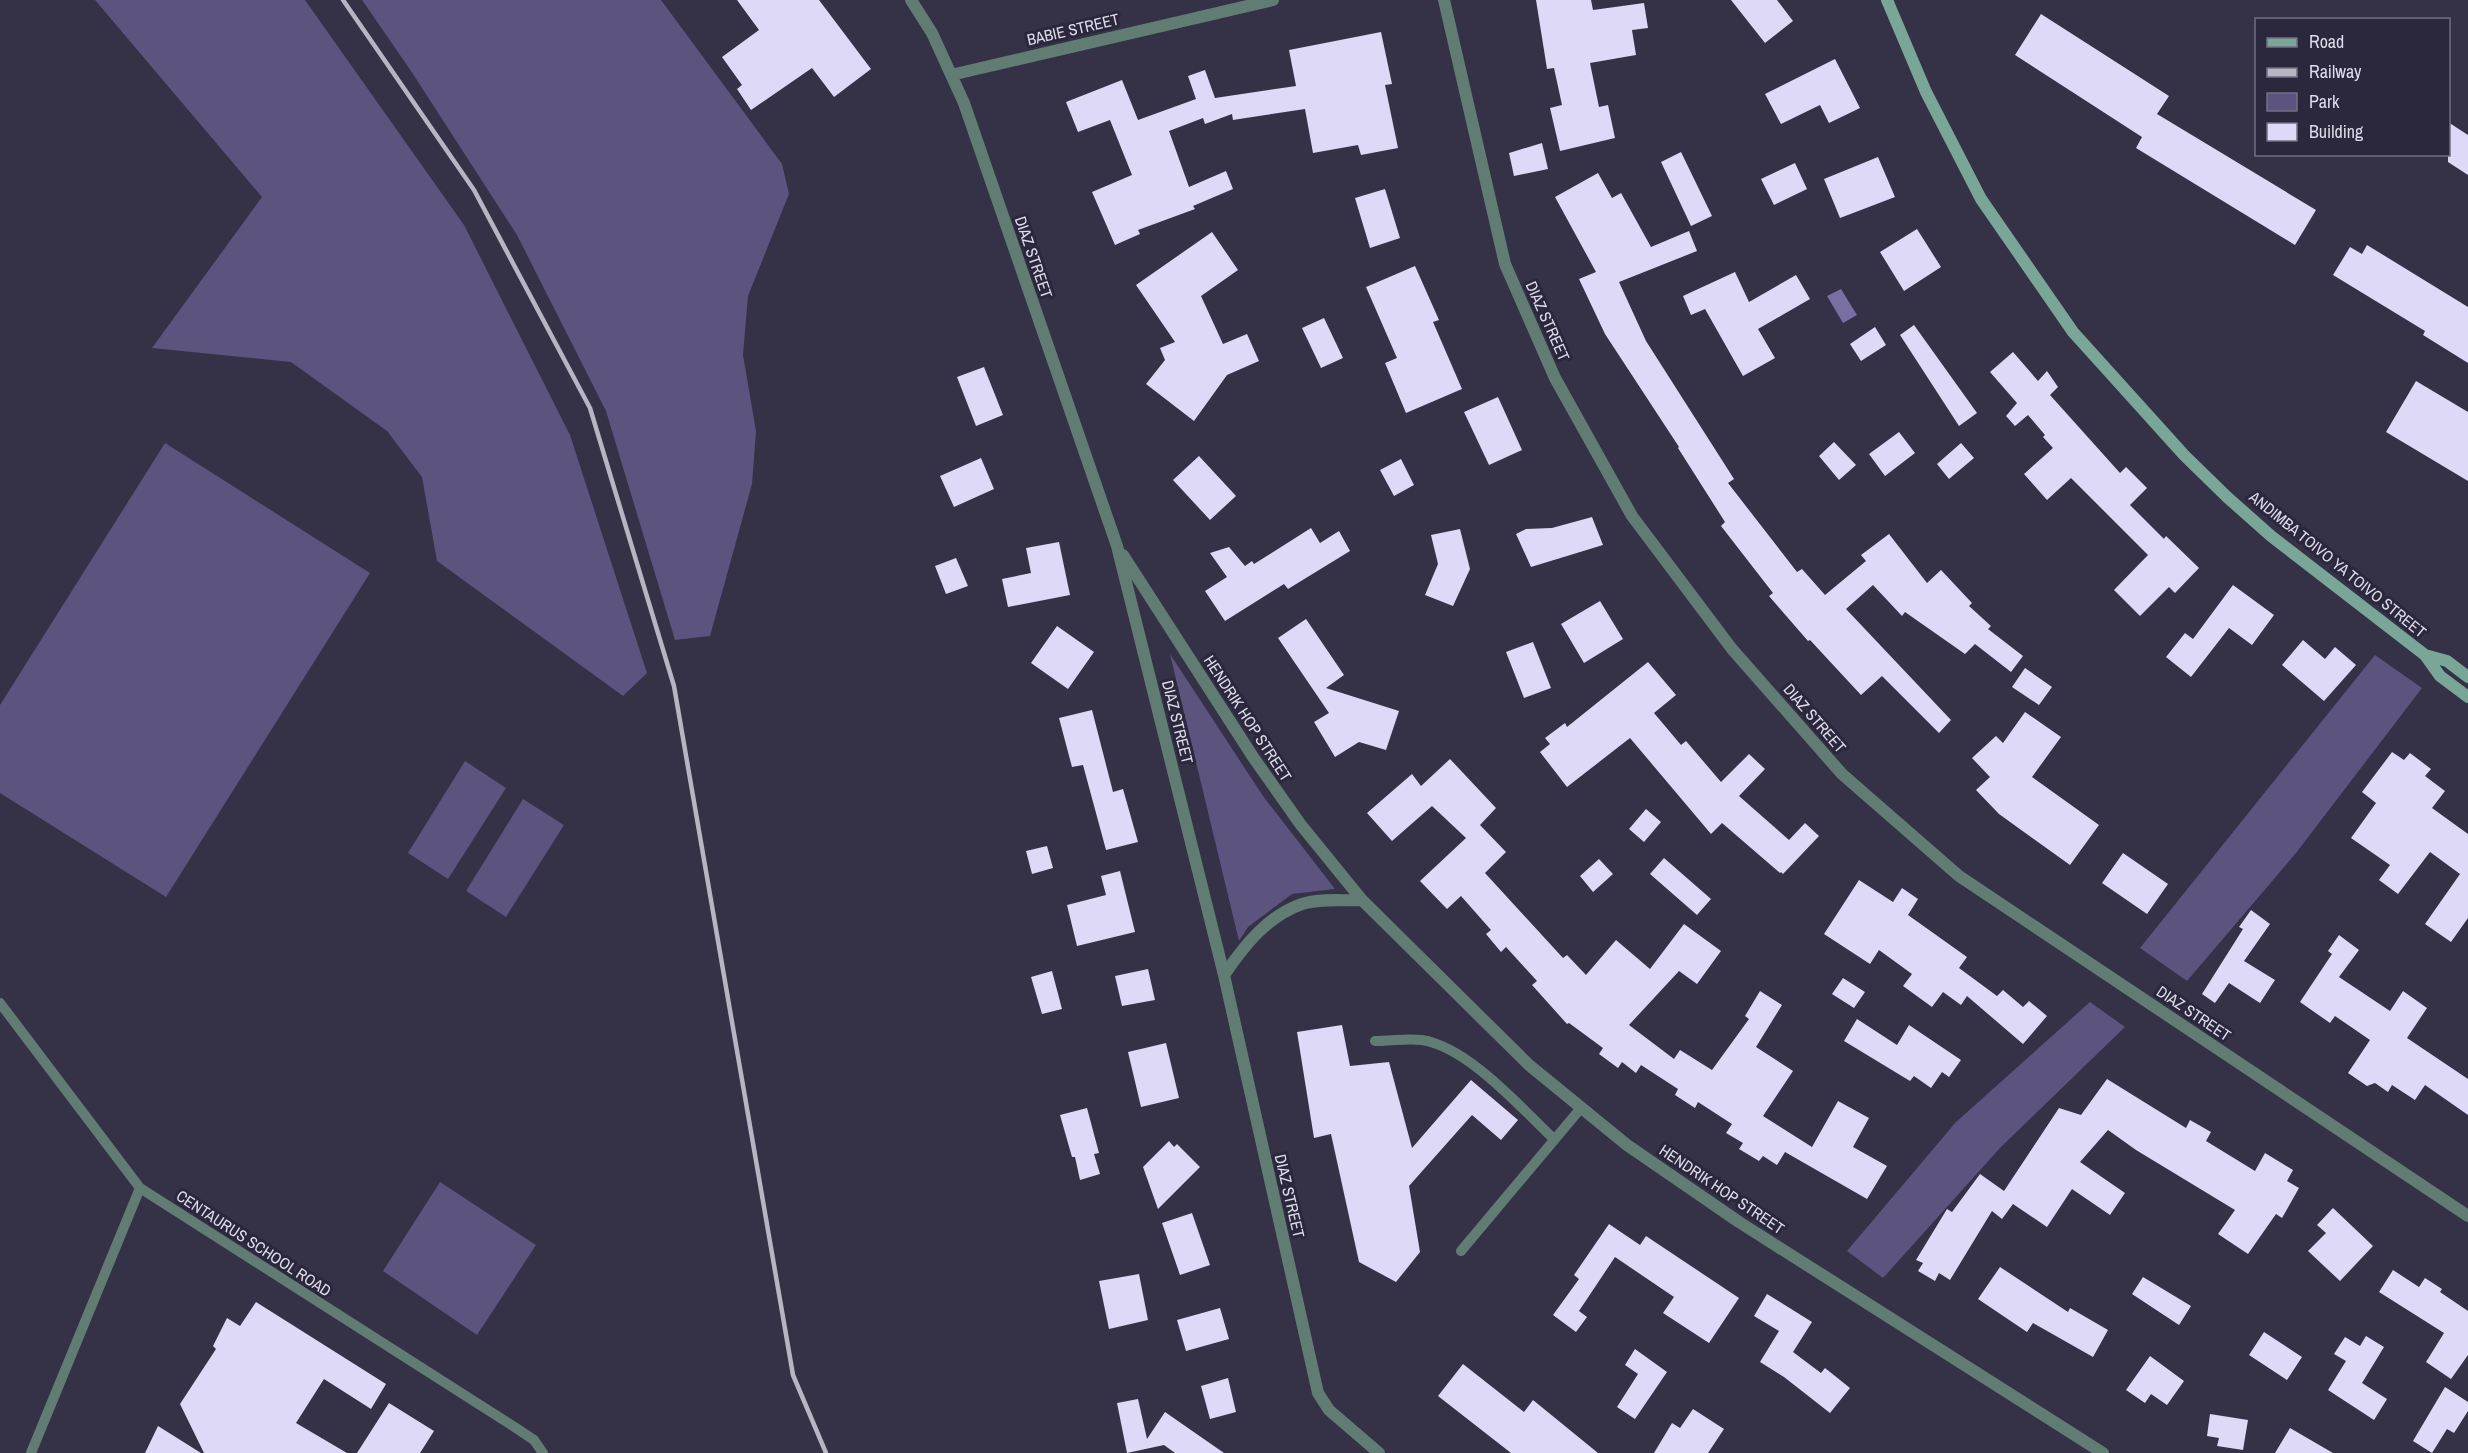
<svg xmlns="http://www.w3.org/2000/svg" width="2468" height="1453" font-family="'Archivo Narrow',sans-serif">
  <rect width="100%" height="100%" fill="#353146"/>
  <!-- green -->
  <path fill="#5c537f" d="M95 0H305L464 225 570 435 647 673 623 696 437 561 422 477 387 431 291 362 152 348 262 197Z
    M362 0H661L782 164 789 194 748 296 743 355 756 431 752 484 710 636 675 640 606 411 517 235 411 71Z
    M165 443 370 573 166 897 0 793V705Z
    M1170 654 1263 796 1335 889 1292 894 1248 927 1239 941Z
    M2375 655 2422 688 2296 853 2187 981 2140 948Z
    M465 761 506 788 448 879 408 853Z
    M523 799 564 825 506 917 466 891Z
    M2090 1002 2125 1027 2000 1148 1883 1278 1847 1251 1956 1122Z
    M440 1182 536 1245 477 1335 383 1271Z"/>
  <!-- water -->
  <path fill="#796fa2" d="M1841 289 1857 315 1843 323 1827 296Z"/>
  <!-- building -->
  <path fill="#ded9f6" d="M737 0H819L871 69 834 97 812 68 751 110 737 89 742 85 722 57 759 30Z
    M1536 0H1591L1593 10 1644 3 1648 28 1632 30 1636 55 1590 63 1599 107 1608 105 1615 138 1560 151 1550 108 1562 105 1554 68 1547 69Z
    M1731 0H1777L1793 21 1765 43Z
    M2041 14 2169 96 2157 114 2316 210 2295 245 2136 148 2142 137 2015 55Z
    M1381 32 1392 84 1385 85 1398 148 1361 155 1358 145 1313 153 1305 109 1233 120 1232 114 1205 124 1203 118 1169 131 1189 187 1226 171 1233 189 1193 206 1195 209 1138 230 1140 234 1115 245 1092 192 1132 175 1110 120 1078 132 1066 102 1122 80 1138 120 1196 99 1188 76 1205 70 1215 98 1296 86 1289 50Z
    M1835 59 1860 108 1829 123 1820 105 1781 124 1765 94Z
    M2448 122 2468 135V175L2448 162Z
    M1542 143 1548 169 1514 176 1509 153Z
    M1681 152 1712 216 1691 226 1661 162Z
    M1878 157 1895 197 1840 218 1824 179Z
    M1795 163 1807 189 1774 205 1761 179Z
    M1598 173 1612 198 1621 193 1651 247 1689 231 1697 251 1619 282 1646 341 1734 479 1728 483 1797 572 1802 569 1825 595 1866 561 1861 555 1889 534 1927 583 1941 570 1972 603 1969 606 1991 626 1988 629 2023 656 2011 672 1975 644 1965 654 1905 612 1902 616 1873 585 1846 609 1951 720 1939 733 1882 676 1861 695 1810 640 1808 641 1769 596 1773 593 1721 526 1725 522 1678 448 1679 447 1605 334 1579 279 1596 272 1555 197Z
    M1385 189 1400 238 1370 248 1355 198Z
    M1917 229 1941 267 1904 291 1880 252Z
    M1212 232 1238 270 1201 296 1223 344 1247 334 1259 361 1227 375 1194 421 1146 384 1165 360 1160 348 1175 342 1136 285Z
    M2367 245 2468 307V363L2423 335 2425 331 2333 275 2350 247 2362 254Z
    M1415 266 1439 320 1433 322 1462 389 1406 413 1385 363 1397 358 1366 287Z
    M1735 272 1749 302 1796 275 1810 299 1758 329 1775 358 1743 376 1705 309 1691 315 1683 296Z
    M1324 318 1343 358 1321 368 1302 328Z
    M1914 325 1977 413 1959 426 1900 335Z
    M1875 327 1886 345 1861 361 1850 344Z
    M2013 352 2038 381 2047 371 2058 387 2050 395 2120 473 2126 467 2147 488 2130 505 2164 539 2166 536 2199 568 2175 593 2169 587 2140 616 2114 590 2148 555 2071 478 2047 500 2024 474 2053 448 2043 437 2045 435 2028 415 2015 426 2006 416 2017 403 1990 372Z
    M984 367 1003 415 976 426 957 377Z
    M2416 381 2468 412V481L2386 432Z
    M1498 397 1522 450 1489 465 1464 412Z
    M1899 432 1915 453 1885 476 1869 454Z
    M1834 442 1856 465 1839 480 1819 456Z
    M1961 443 1974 458 1949 479 1937 464Z
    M1199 456 1236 496 1210 520 1173 480Z
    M981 458 994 489 954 507 940 476Z
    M1401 459 1414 485 1394 496 1380 470Z
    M1592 517 1603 545 1531 567 1516 534 1526 529 1552 528Z
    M1311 528 1320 543 1339 531 1350 551 1288 589 1284 584 1225 621 1205 591 1227 577 1210 553 1229 547 1245 566 1252 561 1254 564Z
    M1460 529 1470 569 1453 606 1425 595 1438 564 1431 535Z
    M1059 542 1070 595 1008 607 1002 579 1031 573 1026 548Z
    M956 558 968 586 946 594 935 566Z
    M2233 585 2274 615 2252 645 2229 628 2191 677 2166 657 2185 633 2193 639Z
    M1600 601 1623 639 1584 663 1561 624Z
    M1306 619 1344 675 1326 688 1399 711 1386 750 1359 742 1335 757 1314 722 1329 713 1278 638Z
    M1057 626 1094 652 1068 689 1031 663Z
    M2303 640 2325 659 2335 647 2356 665 2324 701 2282 665Z
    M1533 642 1551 688 1524 698 1506 652Z
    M1648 662 1676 695 1654 713 1681 745 1686 741 1721 782 1749 754 1765 769 1739 796 1789 840 1805 823 1819 836 1783 874 1781 872 1780 873 1722 823 1711 834 1630 738 1567 787 1540 752 1550 744 1545 738 1565 723 1567 727Z
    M2025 668 2052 687 2039 705 2012 687Z
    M1092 710 1113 792 1123 789 1138 842 1106 850 1083 765 1072 767 1059 718Z
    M2025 712 2061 737 2032 777 2099 825 2070 865 1999 814 1976 790 1990 777 1972 758 1996 736 2003 743Z
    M2392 752 2404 760 2410 753 2431 769 2425 776 2445 791 2432 808 2468 834V918L2451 942 2425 924 2460 874 2430 852 2398 894 2379 880 2390 865 2351 838 2376 803 2362 792Z
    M1450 759 1496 808 1480 825 1506 852 1485 873 1563 958 1567 955 1586 975 1616 940 1650 969 1684 924 1721 951 1697 984 1679 971 1629 1025 1674 1059 1680 1050 1712 1070 1749 1019 1745 1016 1760 991 1782 1005 1756 1047 1793 1071 1763 1116 1812 1147 1838 1101 1869 1118 1853 1147 1887 1166 1867 1199 1785 1152 1777 1165 1763 1156 1759 1161 1739 1149 1743 1143 1726 1133 1732 1124 1698 1102 1695 1108 1675 1095 1678 1089 1641 1065 1636 1073 1622 1062 1618 1068 1599 1054 1603 1048 1569 1023 1567 1024 1532 985 1537 981 1506 947 1501 952 1486 934 1491 930 1461 896 1447 909 1420 881 1466 838 1432 806 1392 841 1367 813 1412 774 1421 786Z
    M1646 809 1661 822 1644 842 1629 829Z
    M1047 846 1053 868 1032 874 1026 851Z
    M2123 853 2168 884 2147 914 2102 883Z
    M1664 858 1711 899 1697 915 1650 874Z
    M1599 859 1613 874 1593 892 1580 876Z
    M1120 871 1135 932 1077 946 1067 905 1106 895 1101 876Z
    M1859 880 1893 902 1902 888 1918 899 1908 915 1967 957 1959 968 1997 996 2003 990 2023 1007 2029 1001 2047 1016 2023 1044 1967 996 1961 1005 1943 992 1932 1007 1903 986 1912 974 1879 950 1870 964 1824 934Z
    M2251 910 2270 924 2244 961 2275 980 2260 1003 2229 983 2215 1003 2202 994 2243 929 2239 927Z
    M2339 935 2359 950 2339 977 2390 1011 2403 991 2427 1008 2407 1038 2468 1079V1115L2425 1085 2415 1100 2392 1085 2388 1092 2375 1083 2367 1086 2348 1073 2370 1040 2335 1016 2330 1023 2300 1002 2332 954 2328 951Z
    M1148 969 1155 1000 1122 1006 1115 976Z
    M1052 971 1062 1009 1042 1014 1031 977Z
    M1843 978 1865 992 1854 1008 1832 994Z
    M1857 1019 1897 1045 1909 1025 1961 1060 1949 1077 1942 1072 1931 1088 1914 1076 1910 1081 1844 1041Z
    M1342 1025 1350 1066 1389 1062 1412 1148 1471 1080 1518 1120 1501 1140 1472 1115 1409 1186 1420 1252 1396 1282 1359 1262 1331 1134 1314 1138 1297 1032Z
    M1166 1043 1179 1098 1141 1107 1128 1052Z
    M2107 1079 2186 1128 2190 1120 2211 1132 2206 1141 2255 1171 2265 1153 2293 1170 2287 1181 2299 1188 2282 1218 2276 1214 2248 1254 2218 1234 2235 1210 2136 1150 2108 1130 2080 1162 2125 1193 2110 1215 2072 1189 2047 1227 2013 1204 2002 1219 1992 1211 1950 1280 1939 1273 1935 1281 1918 1271 1923 1263 1916 1260 1947 1209 1952 1212 1980 1174 2004 1191 2059 1108 2081 1115Z
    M1087 1108 1099 1153 1094 1154 1100 1174 1080 1180 1075 1157H1072L1060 1115Z
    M1169 1141 1174 1147 1177 1144 1200 1167 1158 1209 1143 1167Z
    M2333 1208 2373 1246 2340 1281 2308 1251 2326 1233 2317 1225Z
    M1192 1213 1210 1265 1180 1275 1162 1223Z
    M1609 1224 1640 1245 1646 1236 1739 1298 1709 1343 1663 1313 1674 1297 1615 1257 1579 1311 1587 1317 1576 1332 1553 1315 1579 1279 1574 1275Z
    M2000 1267 2068 1312 2070 1308 2108 1330 2093 1357 2033 1323 2027 1332 1978 1299Z
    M2393 1270 2419 1287 2425 1278 2442 1289 2440 1292 2468 1311V1355L2451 1379 2426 1362 2444 1333 2379 1292Z
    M1139 1274 1148 1320 1109 1329 1099 1281Z
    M2143 1277 2191 1306 2179 1325 2132 1294Z
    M1767 1294 1812 1322 1793 1352 1821 1373 1825 1368 1850 1388 1830 1413 1784 1377 1760 1362 1779 1331 1754 1316Z
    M256 1302 386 1384 371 1409 324 1379 296 1423 347 1453H204L180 1404 216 1349 213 1346 227 1318 240 1326Z
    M1220 1308 1229 1339 1186 1351 1177 1320Z
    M2264 1332 2302 1357 2287 1380 2249 1355Z
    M2366 1336 2384 1347 2362 1383 2387 1399 2374 1420 2328 1390 2346 1361 2334 1354 2345 1337 2360 1346Z
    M1635 1349 1667 1372 1635 1419 1617 1407 1638 1374 1625 1365Z
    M2150 1356 2184 1381 2167 1405 2151 1394 2145 1403 2126 1390Z
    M1463 1364 1524 1412 1533 1400 1598 1453H1511L1438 1396Z
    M1228 1378 1236 1412 1210 1419 1201 1386Z
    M2445 1387 2468 1402V1411L2454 1433 2447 1429 2432 1453 2413 1441Z
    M1138 1399 1147 1439 1165 1412 1224 1453H1175L1164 1445 1127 1453 1117 1403Z
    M389 1403 434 1431 420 1453H357Z
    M1693 1409 1724 1429 1708 1453H1654L1672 1423 1680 1428Z
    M2210 1414 2248 1420 2243 1450 2217 1446 2219 1438 2207 1436Z
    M158 1426 201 1453H145Z
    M2290 1428 2333 1453H2275Z"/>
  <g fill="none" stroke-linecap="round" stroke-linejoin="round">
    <!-- lane -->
    <path stroke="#617d73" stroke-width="10" d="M0 1003 140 1188 516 1428 534 1440 543 1453
      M1375 1041C1390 1041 1407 1038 1422 1040 1468 1047 1521 1108 1554 1139
      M1461 1251 1581 1108
      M31 1453 140 1188"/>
    <!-- street -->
    <path stroke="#617d73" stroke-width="12" d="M911 0 932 33 964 103 1117 546 1224 975 1318 1393 1329 1410 1379 1453
      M1444 0 1505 264 1555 378 1632 516 1732 649 1842 774 1959 876 2468 1216
      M951 75 1273 0
      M1123 555 1253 757 1301 825 1362 900 1529 1065 1627 1145 1739 1222 2103 1453
      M1224 975C1244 946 1267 916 1302 904 1320 898 1344 901 1362 900"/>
    <!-- secondary -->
    <path stroke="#79a696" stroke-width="12" d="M1887 0 1926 92 1981 199 2073 332 2184 455 2227 497 2271 536 2425 655 2440 676 2468 697
      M2425 655 2447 661 2468 677"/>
    <!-- rail -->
    <path stroke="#b7b4c4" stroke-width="4.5" d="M343 0 474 190 590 408 674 686 793 1375 826 1453"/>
  </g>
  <g text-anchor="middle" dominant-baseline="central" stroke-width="6" stroke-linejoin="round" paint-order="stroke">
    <!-- street labels -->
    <g font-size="16" fill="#dedcea" stroke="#2b273c">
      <text transform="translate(1073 29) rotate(-13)">BABIE STREET</text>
      <text transform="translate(1034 257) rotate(71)">DIAZ STREET</text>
      <text transform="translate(1548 321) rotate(66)">DIAZ STREET</text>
      <text transform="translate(2338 564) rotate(39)">ANDIMBA TOIVO YA TOIVO STREET</text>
      <text transform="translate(1248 718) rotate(57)">HENDRIK HOP STREET</text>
      <text transform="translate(1815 718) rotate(49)">DIAZ STREET</text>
      <text transform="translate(1178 722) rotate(76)">DIAZ STREET</text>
      <text transform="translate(2194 1013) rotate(34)">DIAZ STREET</text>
      <text transform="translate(1722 1189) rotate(34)">HENDRIK HOP STREET</text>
      <text transform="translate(1290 1196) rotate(77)">DIAZ STREET</text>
      <text transform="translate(254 1243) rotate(33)">CENTAURUS SCHOOL ROAD</text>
    </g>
  </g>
  <!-- legend -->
  <rect x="2255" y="18" width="195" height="138" fill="#2b273c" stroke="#736f82" stroke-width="1.5"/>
  <rect x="2267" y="38" width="30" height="9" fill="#79a696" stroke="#736f82" stroke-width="1.5"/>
  <text x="2309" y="48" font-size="18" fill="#dedcea">Road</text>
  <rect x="2267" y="68" width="30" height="9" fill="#b7b4c4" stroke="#736f82" stroke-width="1.5"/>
  <text x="2309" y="78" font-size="18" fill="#dedcea">Railway</text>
  <rect x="2267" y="93" width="30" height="18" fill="#5c537f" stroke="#736f82" stroke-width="1.5"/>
  <text x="2309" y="108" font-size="18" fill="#dedcea">Park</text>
  <rect x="2267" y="123" width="30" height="18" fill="#ded9f6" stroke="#736f82" stroke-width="1.5"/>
  <text x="2309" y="138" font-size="18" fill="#dedcea">Building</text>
</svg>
